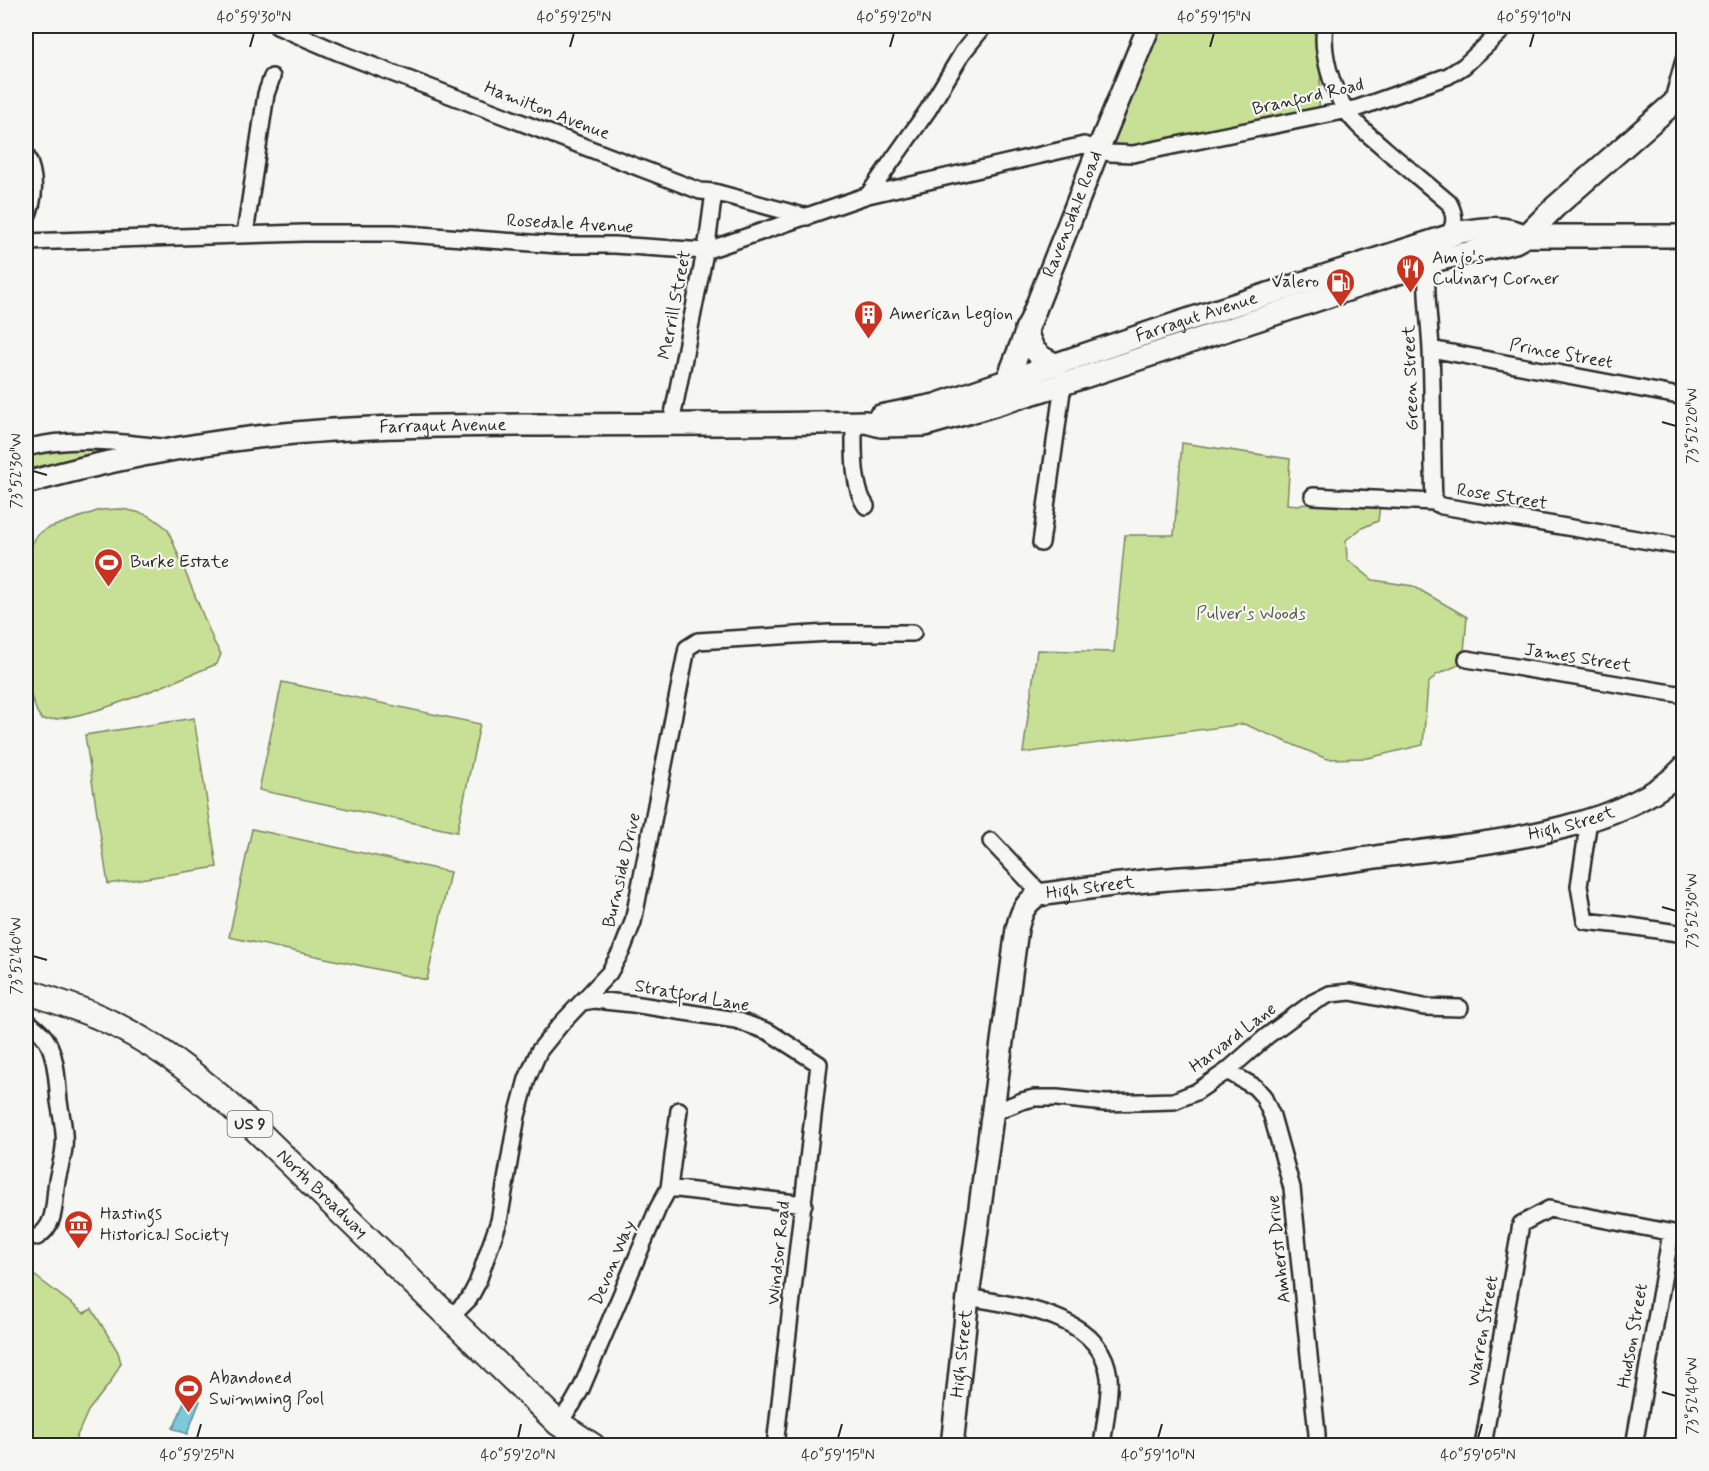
<svg xmlns="http://www.w3.org/2000/svg" width="1709" height="1471" font-family="Mynerve,sans-serif">
  <rect width="100%" height="100%" fill="#f6f6f2"/>
  <filter id="ink" filterUnits="userSpaceOnUse"><feTurbulence type="fractalNoise" baseFrequency=".0167" numOctaves="2"/><feDisplacementMap in="SourceGraphic" scale="12" xChannelSelector="R" yChannelSelector="G"/><feConvolveMatrix kernelMatrix="1 2 1 2 8 2 1 2 1" color-interpolation-filters="sRGB"/></filter>
  <g filter="url(#ink)">
    <!-- green -->
    <path fill="#c8e096" stroke="#7a8660" stroke-width="1.5" d="M1149 26H1318L1321 63 1319 109 1110 153 1098 150Z
      M1182 443 1290 459 1287 504 1298 505 1340 501 1380 504 1378 521 1362 528 1346 540 1347 559 1373 580 1413 586 1467 617 1463 663 1436 675 1428 684 1423 745 1368 758 1327 759 1244 724 1023 753 1037 650 1114 652 1125 535H1174Z
      M112 448 26 470V454L53 449Z
      M120 509C141 512 152 514 168 530L214 642 221 654 217 664C168 683 94 719 42 720L37 712 26 682V556L37 535 46 529 100 510Z
      M282 682 480 724 457 832 259 790Z
      M194 718 217 867 108 884 85 735Z
      M252 829 450 872 427 980 229 937Z
      M26 1269 84 1313 92 1309 118 1352 121 1363 110 1383 88 1411 73 1445H26Z"/>
    <!-- water -->
    <path fill="#7dc9dc" stroke="#5c8a95" stroke-width="1.5" d="M187 1395 200 1401 187 1434 172 1428 175 1425Z"/>
    <g fill="none" stroke-linecap="round" stroke-linejoin="round">
      <defs>
        <path id="street" d="M277 26 340 53 700 191 714 192 807 217
          M1325 26C1321 51 1331 88 1346 110 1355 125 1372 137 1385 149 1406 167 1428 185 1449 203 1467 236 1429 242 1427 267 1425 295 1430 323 1431 350 1433 401 1432 451 1434 502
          M1672 103 1684 60
          M26 155C36 175 36 199 26 219
          M868 195 928 110 963 52 984 26
          M245 234 266 94 272 77
          M26 242 304 233H394L558 245H614L705 251 868 195 1084 145 1110 153 1133 154 1358 108 1448 76 1464 66 1507 26
          M1431 349 1684 397
          M854 422C854 445 852 487 866 506
          M671 424 708 237 714 192
          M26 448C70 436 117 442 162 447
          M1313 496 1434 502 1442 506 1684 547
          M1041 543 1063 384
          M1467 659 1684 695
          M1589 820 1579 886 1585 921 1630 926 1684 934
          M991 841 1041 894
          M583 1002 594 1000 633 1004 736 1020 769 1032 819 1064 775 1446
          M26 1020C35 1028 45 1034 50 1047 57 1064 57 1083 59 1101 61 1116 66 1132 64 1147 63 1161 57 1174 56 1188 54 1206 55 1226 37 1237
          M1227 1071 1255 1087 1263 1096 1272 1116 1292 1188 1317 1434V1446
          M992 1113 1022 1101 1034 1098H1057L1105 1103 1174 1101 1196 1092 1227 1071 1267 1036 1312 1003 1330 994 1351 992 1424 1007 1460 1008
          M669 1188 804 1204
          M968 1297C1017 1306 1102 1314 1109 1377 1111 1393 1104 1428 1102 1446
          M450 1318 469 1299 477 1284 499 1221 517 1116 527 1079 539 1051 560 1025 609 973 622 950 633 922 687 648 698 641 829 633H913
          M558 1423 572 1405 581 1389 658 1208 669 1188 679 1110
          M1483 1446 1521 1224 1549 1209 1684 1235
          M1634 1446 1671 1233"/>
        <g id="secondary">
          <path d="M1026 329C1032 351 1036 356 1057 365"/>
          <path id="s1" d="M1003 391 1098 150 1149 26"/>
          <path id="s2" d="M880 416 935 405 1184 321 1461 232C1487 228 1502 225 1526 236H1684"/>
          <path id="s3" d="M26 483C101 462 179 446 257 437 344 426 433 426 520 425 636 424 751 425 866 422L881 426 925 425 978 410 1063 384 1441 259 1515 242 1526 236 1555 207 1684 94"/>
          <path id="s4" d="M952 1446 968 1297 1017 929C1021 913 1024 904 1038 895 1074 890 1110 885 1146 881 1183 877 1221 876 1259 872 1305 868 1352 860 1398 854 1478 844 1629 830 1684 767"/>
        </g>
        <g id="primary">
          <path id="s5" d="M26 991C50 999 75 1007 99 1017 155 1042 202 1078 246 1120L558 1423 593 1446"/>
        </g>
      </defs>
      <!-- street casing -->
      <use href="#street" stroke="#2b2b2b" stroke-width="20"/>
      <!-- secondary casing -->
      <use href="#secondary" stroke="#2b2b2b" stroke-width="26"/>
      <!-- primary casing -->
      <use href="#primary" stroke="#2b2b2b" stroke-width="28"/>
      <!-- street -->
      <use href="#street" stroke="#f6f6f2" stroke-width="15"/>
      <!-- secondary -->
      <use href="#secondary" stroke="#f6f6f2" stroke-width="21"/>
      <!-- primary -->
      <use href="#primary" stroke="#f6f6f2" stroke-width="24"/>
    </g>
  </g>
  <!-- ticks -->
  <path fill="none" stroke="#2b2b2b" stroke-width="2" d="M250 47 254 33M570 47 574 33M890 47 894 33M1210 47 1214 33M1530 47 1534 33M1662 422 1676 426M33 471 47 475M1662 907 1676 911M33 956 47 960M1662 1392 1676 1396M197 1438 201 1424M518 1438 521 1424M838 1438 842 1424M1158 1438 1162 1424M1478 1438 1482 1424"/>
  <!-- icons -->
  <defs>
    <symbol id="restaurant-pin" viewBox="-11 -11 22 30"><path d="M0 17L-7.5 6A9.5 9.5 0 1 1 7.5 6Z" fill="#c8321e" stroke="#f6f6f2"/><path d="M-5-6h1v4h1v-4h1v4h1v-4h1v5L-1.5 .5V6h-2V.5L-5-1ZM5-6V6H3V1.5H1.5Q1.5-4 5-6Z" fill="#fff"/></symbol>
    <symbol id="fuel-pin" viewBox="-11 -11 22 30"><path d="M0 17L-7.5 6A9.5 9.5 0 1 1 7.5 6Z" fill="#c8321e" stroke="#f6f6f2"/><path d="M-5.5-6h7V0h2V4h1.3V-2.5L3-4.5l.8-.8L6-3V5H2.5V1h-1V6h-7ZM-4.2-4.7v3.2H.2V-4.7Z" fill="#fff"/></symbol>
    <symbol id="building-pin" viewBox="-11 -11 22 30"><path d="M0 17L-7.5 6A9.5 9.5 0 1 1 7.5 6Z" fill="#c8321e" stroke="#f6f6f2"/><path d="M-4-6H4V6H1V3H-1V6H-4ZM-2.5-4.3h1.7v1.8h-1.7ZM.8-4.3h1.7v1.8H.8ZM-2.5-1h1.7V.8h-1.7ZM.8-1h1.7V.8H.8Z" fill="#fff"/></symbol>
    <symbol id="stadium-pin" viewBox="-11 -11 22 30"><path d="M0 17L-7.5 6A9.5 9.5 0 1 1 7.5 6Z" fill="#c8321e" stroke="#f6f6f2"/><path d="M0-5a6.5 5 0 1 0 0 10a6.5 5 0 1 0 0-10ZM-3.5-1.8h7v3.6h-7Z" fill="#fff"/></symbol>
    <symbol id="museum-pin" viewBox="-11 -11 22 30"><path d="M0 17L-7.5 6A9.5 9.5 0 1 1 7.5 6Z" fill="#c8321e" stroke="#f6f6f2"/><path d="M0-6L6-3V-2H-6V-3ZM-5-1h2V3h-2ZM-1-1h2V3h-2ZM3-1h2V3H3ZM-6 4H6V6H-6Z" fill="#fff"/></symbol>
  </defs>
  <g fill-rule="evenodd">
    <use href="#restaurant-pin" x="1394" y="252" width="33" height="45"/>
    <use href="#fuel-pin" x="1324" y="266" width="33" height="45"/>
    <use href="#building-pin" x="852" y="298" width="33" height="45"/>
    <use href="#stadium-pin" x="92" y="546" width="33" height="45"/>
    <use href="#museum-pin" x="62" y="1208" width="33" height="45"/>
    <use href="#stadium-pin" x="172" y="1372" width="33" height="45"/>
  </g>
  <g text-anchor="middle" dominant-baseline="central" stroke-width="4.5" stroke-linejoin="round" paint-order="stroke">
    <!-- shield labels -->
    <rect fill="#f6f6f2" stroke="#686867" stroke-width="1.5" x="227.5" y="1111" width="45" height="26" rx="4.5"/>
    <g font-size="16" font-weight="bold" fill="#2b2b2b">
      <text x="250" y="1124">US 9</text>
    </g>
    <!-- street labels -->
    <g font-size="18" fill="#2b2b2b" stroke="#f6f6f2">
      <text transform="translate(1308 97) rotate(-13)">Branford Road</text>
      <text transform="translate(547 111) rotate(21)">Hamilton Avenue</text>
      <text stroke="none"><textPath href="#s1" startOffset="190">Ravensdale Road</textPath></text>
      <text transform="translate(570 224) rotate(3)">Rosedale Avenue</text>
      <text transform="translate(675 305) rotate(-79)">Merrill Street</text>
      <text stroke="none"><textPath href="#s2" startOffset="332">Farragut Avenue</textPath></text>
      <text transform="translate(1561 354) rotate(10)">Prince Street</text>
      <text transform="translate(1411 378) rotate(-92)">Green Street</text>
      <text stroke="none"><textPath href="#s3" startOffset="422">Farragut Avenue</textPath></text>
      <text transform="translate(1502 497) rotate(9)">Rose Street</text>
      <text transform="translate(1578 658) rotate(9)">James Street</text>
      <text stroke="none"><textPath href="#s4" startOffset="1101">High Street</textPath></text>
      <text transform="translate(622 870) rotate(-77)">Burnside Drive</text>
      <text stroke="none"><textPath href="#s4" startOffset="615">High Street</textPath></text>
      <text transform="translate(692 996) rotate(10)">Stratford Lane</text>
      <text transform="translate(1233 1038) rotate(-37)">Harvard Lane</text>
      <text stroke="none"><textPath href="#s5" startOffset="364">North Broadway</textPath></text>
      <text transform="translate(1279 1249) rotate(-96)">Amherst Drive</text>
      <text transform="translate(779 1253) rotate(-84)">Windsor Road</text>
      <text transform="translate(613 1263) rotate(-67)">Devon Way</text>
      <text transform="translate(1483 1331) rotate(-80)">Warren Street</text>
      <text transform="translate(1633 1336) rotate(-80)">Hudson Street</text>
      <text stroke="none"><textPath href="#s4" startOffset="93">High Street</textPath></text>
    </g>
    <!-- poi labels -->
    <g font-size="18" fill="#2b2b2b" stroke="#f6f6f2" text-anchor="start">
      <text x="1432" y="258">Amjo's<tspan x="1432" dy="21">Culinary Corner</tspan></text>
      <text x="1319" y="282" text-anchor="end">Valero</text>
      <text x="889" y="314">American Legion</text>
      <text x="130" y="562">Burke Estate</text>
      <text x="100" y="1214">Hastings<tspan x="100" dy="21">Historical Society</tspan></text>
      <text x="209" y="1378">Abandoned<tspan x="209" dy="21">Swimming Pool</tspan></text>
    </g>
    <!-- park labels -->
    <g font-size="18" fill="#525846" stroke="#f6f6f2">
      <text x="1251" y="614">Pulver's Woods</text>
    </g>
  </g>
  <!-- margin -->
  <rect width="1709" height="1471" fill="none" stroke="#f6f6f2" stroke-width="66"/>
  <rect x="33" y="33" width="1643" height="1405" fill="none" stroke="#2b2b2b" stroke-width="2"/>
  <g font-size="15" text-anchor="middle" fill="#2b2b2b">
    <text x="254" y="22">40°59'30"N</text>
    <text x="574" y="22">40°59'25"N</text>
    <text x="894" y="22">40°59'20"N</text>
    <text x="1214" y="22">40°59'15"N</text>
    <text x="1534" y="22">40°59'10"N</text>
    <text transform="translate(1692 426) rotate(-90)" y="5">73°52'20"W</text>
    <text transform="translate(16 471) rotate(-90)" y="5">73°52'30"W</text>
    <text transform="translate(1692 911) rotate(-90)" y="5">73°52'30"W</text>
    <text transform="translate(16 956) rotate(-90)" y="5">73°52'40"W</text>
    <text transform="translate(1692 1396) rotate(-90)" y="5">73°52'40"W</text>
    <text x="197" y="1460">40°59'25"N</text>
    <text x="518" y="1460">40°59'20"N</text>
    <text x="838" y="1460">40°59'15"N</text>
    <text x="1158" y="1460">40°59'10"N</text>
    <text x="1478" y="1460">40°59'05"N</text>
  </g>
</svg>
